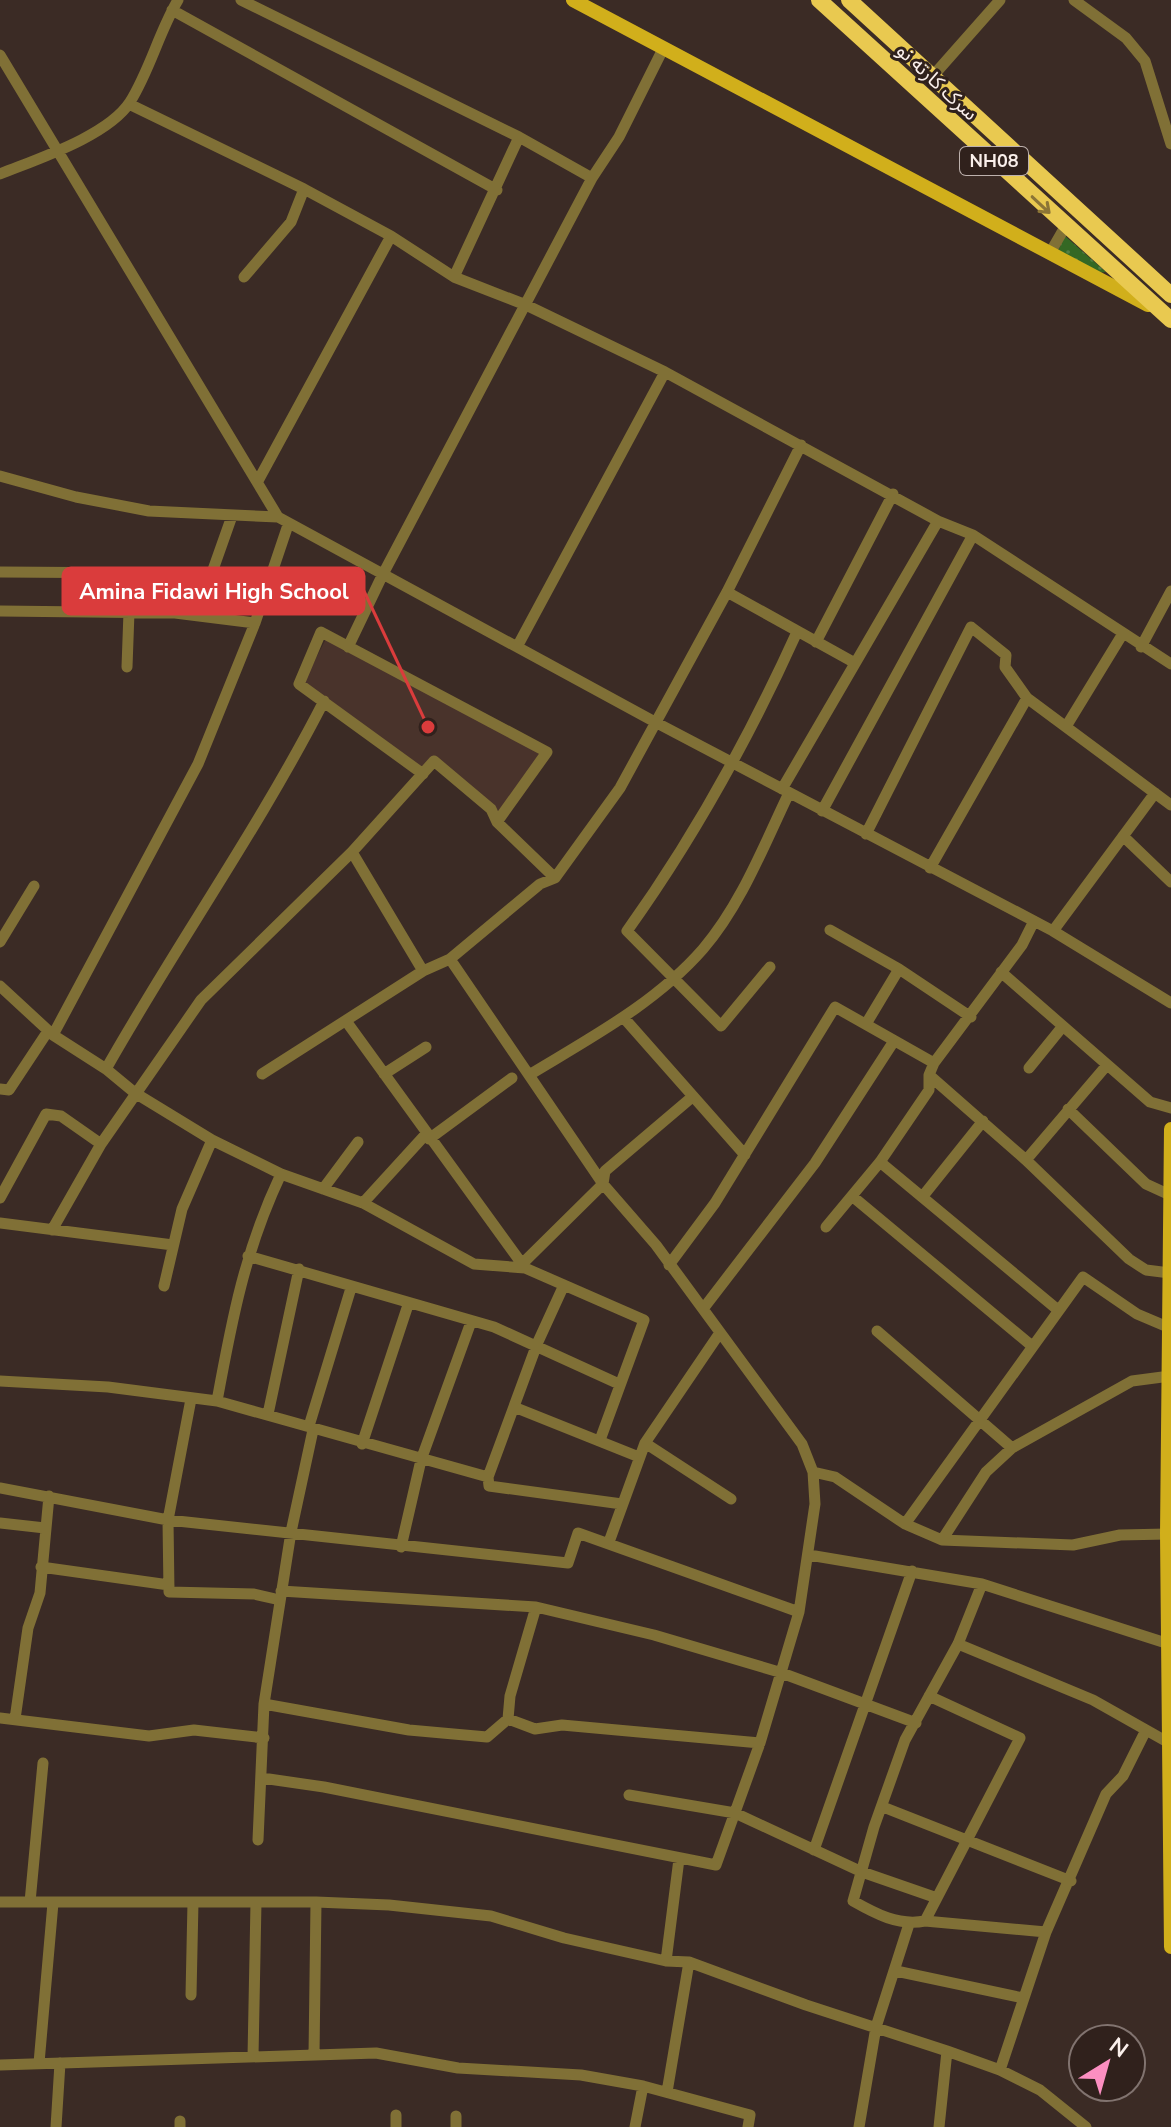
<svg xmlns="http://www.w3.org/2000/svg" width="1171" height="2127" font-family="'Nunito Sans','Noto Sans Arabic',sans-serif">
  <defs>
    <pattern id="park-dots" width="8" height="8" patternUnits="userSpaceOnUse" patternTransform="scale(2)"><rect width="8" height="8" fill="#346824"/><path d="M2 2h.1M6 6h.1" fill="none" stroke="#527e44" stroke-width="1.8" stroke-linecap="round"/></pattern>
  </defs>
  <rect width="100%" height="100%" fill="#3b2b25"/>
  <!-- built -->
  <path fill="#49332b" d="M326 639 545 754 500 812 433 758 422 771 303 683Z"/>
  <!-- park -->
  <path fill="url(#park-dots)" d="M1065 236 1106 272 1097 273 1057 253Z"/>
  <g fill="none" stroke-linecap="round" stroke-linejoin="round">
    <!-- minor -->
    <path stroke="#807036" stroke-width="11" d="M241 0 519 137 592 178
      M1074 0 1126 38 1145 61 1171 144
      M172 10 497 190
      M0 55 278 517 655 722 1053 931 1171 1003
      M932 77 1000 0
      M129 104 304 189 391 236 454 277 526 305 665 372 938 521 973 535 1171 664
      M0 174C37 159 108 136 130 102 150 70 159 32 178 0
      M1050 253 1065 227
      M244 277 291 222 304 189
      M454 277 519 137
      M0 476 76 497 149 511 278 517
      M258 481 391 236
      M0 572 153 573 209 581 232 516
      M727 592 855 663
      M0 611 175 613 255 623
      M816 642 893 494
      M348 647 382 576 592 178 619 137 663 49
      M517 647 665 372
      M1141 647 1171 591
      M127 667 129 612
      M1067 725 1122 635
      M423 774 299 684 321 632 547 752 497 822
      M782 789 938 521
      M822 811 973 535
      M866 834 971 627 1006 655 1005 667 1027 698 1171 805
      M1123 836 1171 882
      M352 852 423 971
      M930 868 1027 698
      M830 930 899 969 971 1017
      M1053 931 1155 793
      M0 942 34 886
      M770 967 721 1026 627 931C695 836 749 738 797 632
      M1001 972 1150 1102 1171 1108
      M0 986 53 1035 106 1069 135 1093 212 1140 281 1174 363 1203 474 1264 525 1268 644 1320 600 1440
      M624 1018 745 1155
      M346 1021 525 1268
      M866 1024 899 969
      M53 1035 198 764 255 623 288 525
      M1029 1068 1063 1026
      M106 1069C176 945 259 828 324 701
      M262 1074 423 971 450 959 540 884 555 878 620 788 727 592 801 445
      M384 1074 426 1047
      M529 1075C590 1038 656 1003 703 949 741 905 764 845 789 793
      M929 1075 1026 1160 1129 1259 1146 1270 1170 1273
      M0 1089 9 1090 48 1031
      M1068 1109 1146 1184 1170 1195
      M429 1139 512 1078
      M1026 1160 1107 1065
      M880 1162 1058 1310
      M323 1189 358 1142
      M852 1196 1032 1346
      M923 1196 983 1121
      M0 1198 46 1114 61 1116 101 1144
      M363 1203 426 1134
      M0 1223 173 1245
      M826 1227 880 1162 929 1090V1075L934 1063 1022 945 1034 921
      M52 1230 101 1144 201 1000 352 852 434 761 491 809 497 822 555 878
      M248 1256 494 1327 619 1384
      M523 1263 603 1184 605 1171 691 1098
      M669 1265 715 1203 835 1007 934 1063
      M564 1285 537 1344 488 1477 489 1486 622 1504
      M164 1286 182 1209 212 1140
      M703 1309 815 1163 894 1041
      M877 1331 1012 1448
      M0 1381 108 1387 217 1401 488 1477
      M191 1399 168 1520 169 1592 254 1594 280 1600
      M217 1401C232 1319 245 1250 281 1174
      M514 1407 639 1457
      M268 1414 299 1269
      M309 1426 351 1288
      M645 1443 731 1499
      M362 1444 408 1305
      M813 1472 835 1477 905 1524 942 1540 1073 1545 1120 1535 1167 1534
      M0 1488 168 1520 568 1563 578 1533 799 1612
      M0 1523 45 1528
      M905 1524 1083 1277 1137 1314 1170 1328
      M942 1540 986 1472 1012 1448 1132 1381 1170 1376
      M609 1542 645 1443 719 1334
      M401 1547 421 1460 471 1322
      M809 1555 982 1584 1169 1644
      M41 1567 169 1585
      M982 1584 958 1644 905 1740 874 1827 853 1901C876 1914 898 1926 925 1921L1046 1932
      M281 1591 536 1607 654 1635 779 1672 916 1723
      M958 1644 1093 1700 1171 1744
      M264 1704 409 1730 487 1737 508 1719 510 1696 536 1607
      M0 1718 149 1736 194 1730 264 1738
      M15 1719 28 1628 40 1593 49 1496
      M508 1719 535 1729 562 1725 760 1743
      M262 1778 324 1787 716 1865 760 1743 799 1612 815 1504 813 1472 802 1444 656 1245 603 1184 450 959
      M629 1795 735 1813 862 1872 937 1898
      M883 1807 1071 1881
      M258 1840 264 1704 291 1532 313 1430
      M814 1850 912 1571
      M0 1902H316L389 1905 491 1916 564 1938 666 1961 689 1962 806 2005 947 2051 1000 2070 1040 2090 1086 2127
      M30 1902 43 1763
      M925 1921 1020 1738 929 1696
      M666 1961 679 1859
      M896 1971 1023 1998
      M191 1995 193 1902
      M314 2055 316 1902
      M253 2057 256 1902
      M39 2063 53 1903
      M0 2065 376 2053 458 2068 581 2075 643 2086 750 2115 748 2127
      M1000 2070 1046 1932 1106 1794 1123 1776 1146 1730
      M667 2092 689 1962
      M396 2115V2127
      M456 2116V2127
      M180 2121V2127
      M56 2127 60 2063
      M635 2127 643 2086
      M859 2127 876 2027 909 1924
      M939 2127 947 2051"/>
    <!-- major -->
    <path stroke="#d1af1b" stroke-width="14" d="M573 0 1148 305
      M1171 1129 1167 1534 1171 1947"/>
    <!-- highway -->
    <path stroke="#e9c950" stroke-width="16" d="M819 0 1171 320
      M849 0 1171 295"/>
  </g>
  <!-- one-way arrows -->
  <defs><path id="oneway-shaft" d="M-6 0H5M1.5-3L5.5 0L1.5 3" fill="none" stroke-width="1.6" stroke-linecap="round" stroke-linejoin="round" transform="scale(2)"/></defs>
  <use stroke="#8c7536" href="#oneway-shaft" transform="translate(1041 205) rotate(43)"/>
  <g text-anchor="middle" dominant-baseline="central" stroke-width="6" stroke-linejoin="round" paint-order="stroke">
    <!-- shield labels -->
    <rect fill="#30211c" stroke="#bdb1ad" stroke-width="2" x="960" y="147" width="68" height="28" rx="6"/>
    <g font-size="18" font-weight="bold" fill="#faefeb">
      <text x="994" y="161">NH08</text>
    </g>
    <!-- street labels -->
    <g font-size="20" fill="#faefeb" stroke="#30211c">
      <text transform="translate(937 82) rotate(43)">سرک کارته نو</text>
    </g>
  </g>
  <!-- callouts -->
  <path fill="none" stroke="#da3c3c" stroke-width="3" d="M428 727L364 591"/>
  <circle fill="#da3c3c" stroke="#30211c" stroke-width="3" cx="428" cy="727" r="8"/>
  <rect fill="#da3c3c" stroke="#da3c3c" stroke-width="3" x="63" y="568" width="301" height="46" rx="8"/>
  <g font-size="22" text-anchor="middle" font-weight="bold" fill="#fff">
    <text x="214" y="599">Amina Fidawi High School</text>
  </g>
  <!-- north arrow -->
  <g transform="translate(1107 2063) rotate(37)"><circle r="38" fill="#30211c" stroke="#81736f" stroke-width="2"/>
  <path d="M0-6L14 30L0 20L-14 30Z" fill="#fc8fc1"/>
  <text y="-12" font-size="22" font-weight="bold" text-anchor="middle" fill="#faefeb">N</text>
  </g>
</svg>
